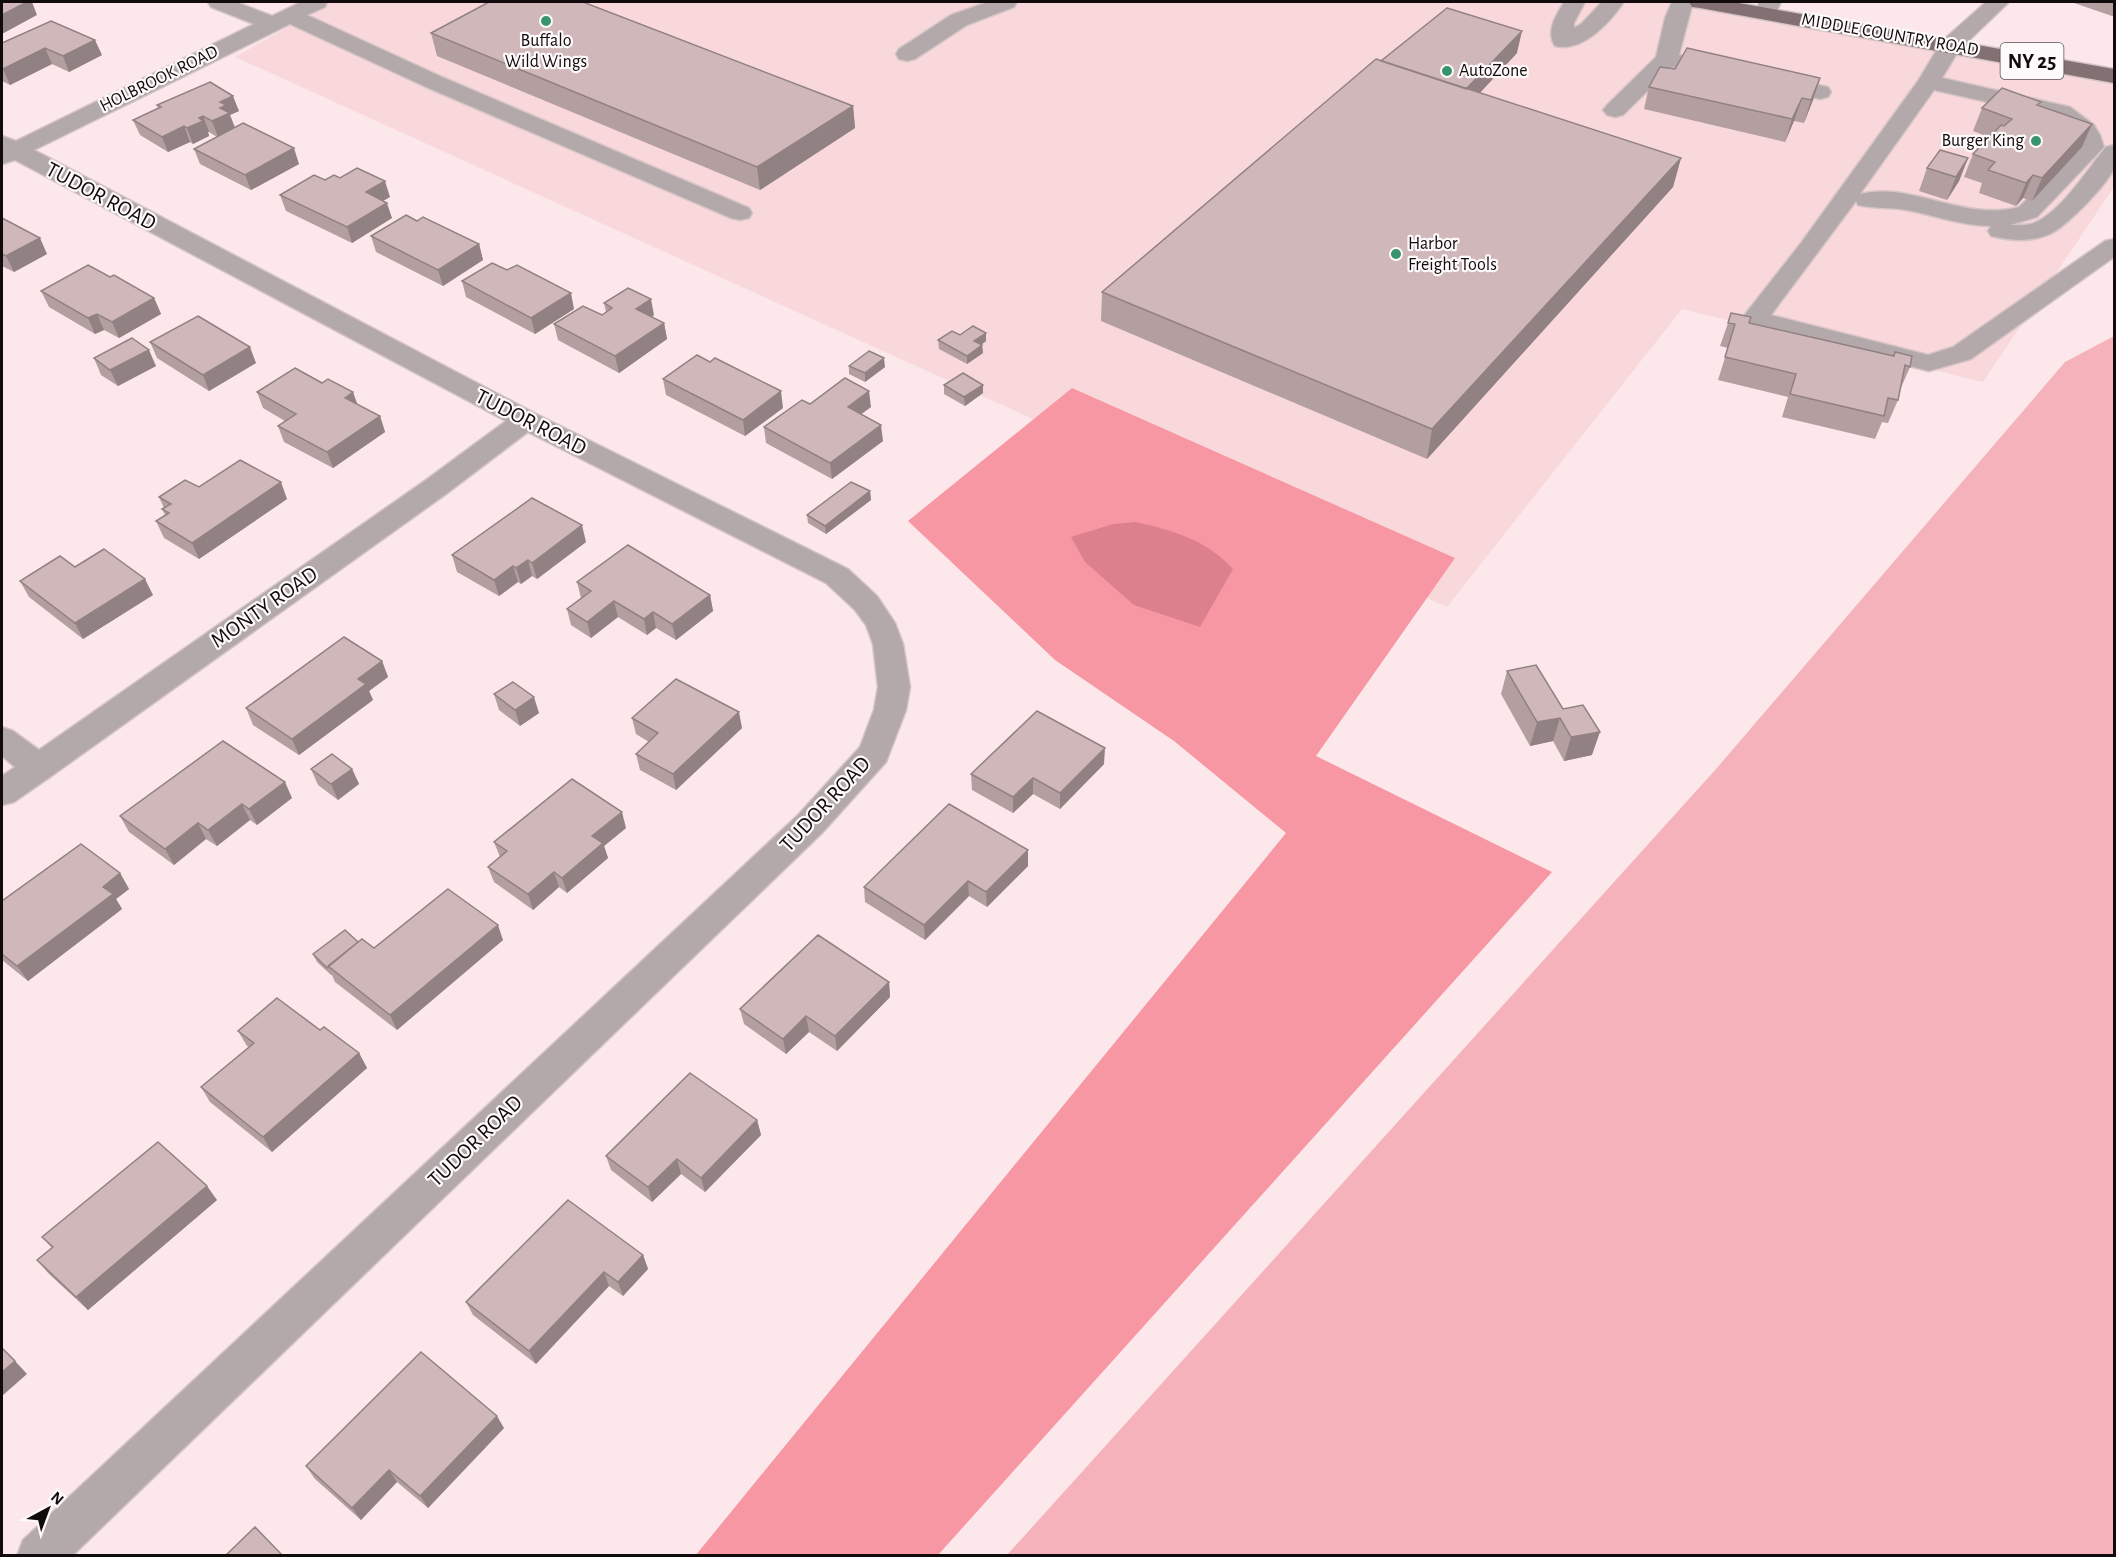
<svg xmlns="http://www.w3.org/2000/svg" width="2116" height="1557" font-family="'Alegreya Sans',sans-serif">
  <rect width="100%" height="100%" fill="#fce8ea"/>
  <!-- built -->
  <path fill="#f9d8db" d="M331 2H1698L2114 76V187L1983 382 1682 309 1447 607 235 57Z"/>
  <!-- green -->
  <path fill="#f6b2ba" d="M2114 336V1555H1007L1716 769 2065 362Z"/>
  <!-- forest -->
  <path fill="#f797a4" d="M1072 388 1455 558 1316 756 1552 872 938 1555 695 1556 1286 833 1174 741 1055 660 908 521Z"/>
  <!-- water -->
  <path fill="#dd808d" d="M1136 522C1174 531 1205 539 1233 569L1200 627 1134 605 1085 562 1071 537 1113 524Z"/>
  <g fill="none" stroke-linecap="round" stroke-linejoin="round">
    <defs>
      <path id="minor" d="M208 2H236L272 16 301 2H327L325 7 307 15 442 77 749 208 752 213 749 218 740 220 731 218 426 87 290 24 34 150 536 414 848 569 877 596 895 623 903 644 910 687 906 710 886 762 822 833 72 1556H17L23 1540 798 815 860 747 874 710 878 687 873 644 866 625 855 610 826 583 528 432 446 494 50 777 14 802 2 805V776L15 767 2 756V727L13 731 39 750 426 480 506 421 15 160 2 164V136L16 141 254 24 211 7Z
        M988 2H1017L1014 7 967 25 915 59 907 61 899 59 896 54 899 49 951 15Z
        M1564 2H1585L1574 23V28L1581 24 1602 2H1624C1610 22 1583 53 1555 46 1545 31 1557 14 1564 2Z
        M1672 2H1693L1679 55 1732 66 1735 71 1732 76 1724 78 1672 67 1623 115 1615 117 1607 115 1603 110 1607 105 1656 57 1665 18Z
        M1760 2H1781L1773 18 1765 19 1757 18 1754 13Z
        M1986 2H2009L1959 50 1942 78 2070 107 2094 125 2100 135 2104 147 2037 217 2010 225C2018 225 2026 226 2034 223 2061 212 2087 170 2106 147L2114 145C2115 150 2116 162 2114 168 2108 184 2066 227 2050 234 2032 242 2010 241 1991 236L1988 231 1991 226C1962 226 1934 215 1906 210 1890 207 1874 209 1858 205L1856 201 1771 315 1928 355 1953 347 2105 241 2114 239V257L1971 359 1929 371 1746 325 1742 319 1746 313 1801 243 1918 81 1942 41ZM1934 90 2054 117 2074 131 2080 146 2019 207C1964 222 1912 181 1860 194Z
        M1771 75 1828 87 1831 92 1828 97 1820 99 1763 87 1760 82 1763 77Z"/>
      <path id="major" d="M1689 2H1733L2114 69V83L1700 8 1692 7Z"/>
    </defs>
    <!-- minor casing -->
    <use href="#minor" stroke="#d7c5c6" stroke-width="3"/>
    <!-- major casing -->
    <use href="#major" stroke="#d7c5c6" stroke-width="3"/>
    <!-- minor -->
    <use href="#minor" fill="#b4a9aa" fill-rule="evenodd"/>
    <!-- major -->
    <use href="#major" fill="#837072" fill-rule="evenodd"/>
  </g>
  <!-- wall -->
  <path fill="#b39ea0" d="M2075 2H2115V17L2074 3Z
    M431 33 853 106 855 128 760 190 437 56Z
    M2 43 102 55 69 72 52 64 10 85 2 81Z
    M1517 53 1480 93 1681 158 1673 187 1427 459 1101 321 1102 292 1381 61Z
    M1820 78 1813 100 1804 123 1794 121 1785 142 1644 109 1649 87Z
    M157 105 239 111 230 115 235 127 299 164 251 190 200 164 194 149 217 137 209 132H208L209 136 193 144 190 142 168 152 140 135 133 120 158 108Z
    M2039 106 2092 124 2082 147 2032 201 2023 198 2016 206 1979 193 1982 183 1964 177 1973 154 1989 137 1973 131 1982 108Z
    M1968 158 1959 181 1947 200 1919 191 1927 168Z
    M325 180 390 197 383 201 392 218 352 243 286 211 280 195Z
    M2 218 47 254 14 272 2 266Z
    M417 221 479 244 483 260 443 286 376 252 371 236Z
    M110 277 154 298 161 314 119 338 104 330 95 334 49 307 41 291Z
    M462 281 574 309 535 334 466 297Z
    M604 303 654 315 652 317 664 323 667 339 619 373 558 340 554 324 602 315 606 312Z
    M1728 323H1749L1893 356 1895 352 1910 367 1900 390 1898 400 1888 423 1882 422 1875 439 1782 417 1788 397 1718 380 1728 348 1720 346Z
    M960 335 986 341 981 345H982L983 353 967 364 939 349 938 340Z
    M150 342 256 363 209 391 157 358Z
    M94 358 156 366 118 386 101 375Z
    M849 366 885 367 865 382 849 374Z
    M663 379 783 408 745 436 666 395Z
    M944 385 983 393 965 406 944 394Z
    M257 392 358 405 380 416 385 432 333 468 284 442 278 426 285 421 263 408Z
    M810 404 871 407 861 414 883 441 832 479 766 443 764 427Z
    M199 487 287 499 199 559 164 538 156 521 165 515 162 509 164 508 159 497Z
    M870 491 871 500 826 534 808 523 807 515Z
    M586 542 537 579 532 576 521 584 518 582 499 596 457 572 452 555Z
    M75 567 153 595 83 639 29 597 20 581Z
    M577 582 710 595 713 611 676 640 656 628 647 635 618 617 591 638 571 625 567 609 581 598Z
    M382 661 388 677 369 691 373 700 299 755 253 725 246 708Z
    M1507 671 1563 709 1592 755 1564 761 1553 741 1530 746 1501 694Z
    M494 694 539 713 520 726 499 710Z
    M632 718 742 728 676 790 640 770 636 754 649 742 636 734Z
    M1104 764 1060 809 1033 794 1013 813 972 790 971 774Z
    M311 769H352L359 784 338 800 318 785Z
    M292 798 257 825 250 820 217 846 206 839 174 865 129 832 120 816Z
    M626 828 604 846 608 858 567 893 559 887 533 910 494 882 488 867 500 857 494 842Z
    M1028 866 987 907 969 896 925 940 865 902 864 887Z
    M120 873 129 889 116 899 122 909 28 981 2 960V901Z
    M503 940 397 1030 335 982 332 975H331L317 962 313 954 358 942 374 948Z
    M889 982 890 997 837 1051 809 1032 786 1054 744 1024 740 1009Z
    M320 1030 359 1053 367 1068 272 1152 210 1102 201 1087 249 1047 247 1046 238 1031Z
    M757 1120 761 1135 705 1192 681 1174 652 1202 611 1170 606 1156Z
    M217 1200 88 1310 49 1274 37 1260 52 1248 42 1237Z
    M643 1255 648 1269 623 1296 609 1286 536 1364 473 1315 466 1302Z
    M504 1428 428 1508 397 1482 361 1520 315 1479 306 1466Z"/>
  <!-- shaded-wall -->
  <path fill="#928182" d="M27 2H32L37 15 2 34V15Z
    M1522 31 1517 53 1458 116 1461 94Z
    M95 40 102 55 69 72 63 56Z
    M45 48 52 64 10 85 3 69Z
    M1820 78 1813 100 1804 123 1811 100Z
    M233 96 239 111 230 115 235 129 218 137 212 121 220 108V102Z
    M1802 98 1794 121 1785 142 1792 119Z
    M853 106 855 128 760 190 757 167Z
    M203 116 209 132H208L209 136 193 144 187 128 199 118Z
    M2092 124 2082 147 2032 201 2042 178Z
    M184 126 190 142 168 152 162 137Z
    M294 148 299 164 251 190 245 175Z
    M1681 158 1673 187 1427 459 1432 429Z
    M1968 158 1959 181 1947 200 1956 177Z
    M2033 175 2023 198 2016 206 2026 183Z
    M385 181 390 197 370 208 366 192Z
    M387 203 392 218 352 243 347 227Z
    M40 238 47 254 14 272 6 256Z
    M479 244 483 260 443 286 438 270Z
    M571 293 574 309 535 334 531 318Z
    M154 298 161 314 119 338 112 322Z
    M651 299 654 315 639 325 636 309Z
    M97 314 104 330 95 334 88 318Z
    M664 323 667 339 619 373 615 356Z
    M986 333V341L975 349 974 341Z
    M982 345 983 353 967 364V356Z
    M250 347 256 363 209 391 203 375Z
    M149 350 156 366 118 386 110 370Z
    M884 358 885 367 865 382V373Z
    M983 385V393L965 406 964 397Z
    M781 391 783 408 745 436 743 420Z
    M869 391 871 407 849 423 848 407Z
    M353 392 359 409 345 398Z
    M380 416 385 432 333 468 327 452Z
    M881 425 883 441 832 479 830 463Z
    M281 482 287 499 199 559 192 543Z
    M870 491 871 500 826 534 825 526Z
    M582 525 586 542 537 579 532 563Z
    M528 560 532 576 521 584 516 568Z
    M513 566 518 582 499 596 494 580Z
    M145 579 153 595 83 639 75 623Z
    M710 595 713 611 676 640 672 624Z
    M614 601 618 617 591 638 587 622Z
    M653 612 656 628 647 635 644 619Z
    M382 661 388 677 369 691 373 700 299 755 292 739 358 679Z
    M534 697 539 713 520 726 515 710Z
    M739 712 742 728 676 790 673 774Z
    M1560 718 1553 741 1530 746 1537 722Z
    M1600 732 1592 755 1564 761 1571 737Z
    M1105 748 1104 764 1060 809V793Z
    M352 769 359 784 338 800 331 784Z
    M1033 778V794L1013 813V797Z
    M285 782 292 798 257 825 249 809Z
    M242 804 250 820 217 846 208 830Z
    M622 812 626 828 604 846 608 858 567 893 562 878 592 836Z
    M198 823 206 839 174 865 165 849Z
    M1028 850V866L987 907 986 892Z
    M554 872 559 887 533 910 528 894Z
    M120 873 129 889 116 899 122 909 28 981 17 966 103 887Z
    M968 881 969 896 925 940 924 925Z
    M498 925 503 940 397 1030 390 1015Z
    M889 982 890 997 837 1051 835 1036Z
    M806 1016 809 1032 786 1054 783 1039Z
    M359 1053 367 1068 272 1152 263 1137Z
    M757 1120 761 1135 705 1192 701 1178Z
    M677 1159 681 1174 652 1202 648 1187Z
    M207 1186 217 1200 88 1310 76 1297Z
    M643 1255 648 1269 623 1296 618 1282Z
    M604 1272 609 1286 536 1364 529 1351Z
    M15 1361 27 1374 2 1396V1372Z
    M497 1416 504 1428 428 1508 420 1496Z
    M389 1470 397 1482 361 1520 352 1508Z"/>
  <!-- building -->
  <path fill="#d0b8ba" stroke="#928182" stroke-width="1.5" d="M2 2H27L2 15Z
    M489 2H583L853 106 757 167 431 33Z
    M1447 8 1522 31 1466 89 1381 61Z
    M51 21 95 40 63 56 45 48 3 69H2V43Z
    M1687 48 1820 78 1811 100 1802 98 1792 119 1649 87 1660 67 1675 69Z
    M1376 59 1681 158 1432 429 1102 292Z
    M210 82 233 96 220 102 226 105 220 108 230 113 212 121 203 116 199 118 203 121 187 128 184 126 162 137 133 120 161 107 157 105Z
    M2002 88 2041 102 2037 105 2092 124 2042 178 2033 175 2026 183 1988 170 1995 162 1973 154 2001 125 2004 126 2012 119 1982 108Z
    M243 123 294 148 245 175 194 149Z
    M1940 150 1968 158 1956 177 1927 168Z
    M357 168 385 181 366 192 387 203 347 227 280 195 314 175 325 180 334 175 340 178Z
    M406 215 417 221 423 217 479 244 438 270 371 236Z
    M2 218 40 238 6 256 2 254Z
    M492 263 507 270 517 265 571 293 531 318 462 281Z
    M88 265 110 277 114 275 154 298 112 322 97 314 88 318 41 291Z
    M628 288 651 299 636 309 664 323 615 356 554 324 583 306 602 315 612 308 604 303Z
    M1731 313 1751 317 1749 323 1894 356 1895 352 1912 356 1910 367 1905 365 1898 400 1888 398 1884 416 1790 394 1796 374 1725 357 1735 324 1728 323Z
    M198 316 250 347 203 375 150 342Z
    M973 326 986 333 974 341 982 345 967 356 938 340 952 331 960 335Z
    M132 338 149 350 110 370 94 358Z
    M869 351 884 358 865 373 849 366Z
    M697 355 710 362 715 358 781 391 743 420 663 379Z
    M295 368 322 383 328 379 353 392 345 398 380 416 327 452 278 426 296 414 257 392Z
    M963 373 983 385 964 397 944 385Z
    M845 378 869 391 848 407 881 425 830 463 764 427 802 400 810 404Z
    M240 460 281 482 192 543 156 521 169 513 162 509 171 504 159 497 185 480 199 487Z
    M851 482 870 491 825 526 807 515Z
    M532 498 582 525 532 563 528 560 516 568 513 566 494 580 452 555Z
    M628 545 710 595 672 624 653 612 644 619 614 601 587 622 567 609 591 591 577 582Z
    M104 549 145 579 75 623 20 581 60 556 75 567Z
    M344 637 382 661 358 679 366 684 292 739 246 708Z
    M1536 665 1563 709 1583 705 1600 732 1571 737 1560 718 1537 722 1507 671Z
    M676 679 739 712 673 774 636 754 658 733 632 718Z
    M513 682 534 697 515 710 494 694Z
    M1037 711 1105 748 1060 793 1033 778 1013 797 971 774Z
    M223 741 285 782 249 809 242 804 208 830 198 823 165 849 120 816Z
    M332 754 352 769 331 784 311 769Z
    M572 779 622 812 592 836 603 843 562 878 554 872 528 894 488 867 507 851 494 842Z
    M949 804 1028 850 986 892 968 881 924 925 864 887Z
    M81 844 120 873 103 887 113 894 17 966 2 954V901Z
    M448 889 498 925 390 1015 328 966 362 939 374 948Z
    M345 930 358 942 327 968 313 954Z
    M818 935 889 982 835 1036 806 1016 783 1039 740 1009Z
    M277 998 320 1030 324 1027 359 1053 263 1137 201 1087 254 1043 238 1031Z
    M690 1073 757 1120 701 1178 677 1159 648 1187 606 1156Z
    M158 1142 207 1186 76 1297 37 1260 53 1247 42 1237Z
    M568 1200 643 1255 618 1282 604 1272 529 1351 466 1302Z
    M2 1348 15 1361 2 1372Z
    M421 1352 497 1416 420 1496 389 1470 352 1508 306 1466Z
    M255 1527 283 1556H225Z"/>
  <!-- markers -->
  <g fill="#37946c" stroke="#fef9fa" stroke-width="2">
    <circle cx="546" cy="21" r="6"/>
    <circle cx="1447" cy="71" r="6"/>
    <circle cx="2036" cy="141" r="6"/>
    <circle cx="1396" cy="254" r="6"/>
  </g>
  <g text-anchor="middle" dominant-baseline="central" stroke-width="4.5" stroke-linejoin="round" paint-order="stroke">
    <!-- far-street labels -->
    <g font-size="18" fill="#120b0b" stroke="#fef9fa">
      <text transform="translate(1890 35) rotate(10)">MIDDLE COUNTRY ROAD</text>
      <text transform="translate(159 79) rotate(-26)">HOLBROOK ROAD</text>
    </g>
    <!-- far-poi labels -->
    <g font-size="18" fill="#120b0b" stroke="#fef9fa" text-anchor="start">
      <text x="546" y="41" text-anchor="middle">Buffalo<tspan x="546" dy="21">Wild Wings</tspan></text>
      <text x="1459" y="71">AutoZone</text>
      <text x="2024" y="141" text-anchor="end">Burger King</text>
      <text x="1408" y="244">Harbor<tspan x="1408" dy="21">Freight Tools</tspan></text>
    </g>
    <!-- shield labels -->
    <rect fill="#fef9fa" stroke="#595253" stroke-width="1.5" x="2000.5" y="43" width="63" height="36" rx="4.5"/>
    <g font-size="21" font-weight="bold" fill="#120b0b">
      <text x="2032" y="61">NY 25</text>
    </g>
    <!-- street labels -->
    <g font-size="22" fill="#120b0b" stroke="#fef9fa">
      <text transform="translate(101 196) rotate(28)">TUDOR ROAD</text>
      <text transform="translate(531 422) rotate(27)">TUDOR ROAD</text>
      <text transform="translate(264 607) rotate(-35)">MONTY ROAD</text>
      <text transform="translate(825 804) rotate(-47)">TUDOR ROAD</text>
      <text transform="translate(475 1141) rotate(-44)">TUDOR ROAD</text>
    </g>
  </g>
  <!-- border -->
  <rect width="2116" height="1557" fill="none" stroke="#120b0b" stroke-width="6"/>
  <!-- north arrow -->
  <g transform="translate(48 1509) rotate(41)" stroke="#fef9fa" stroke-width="4.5" paint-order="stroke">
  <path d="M0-4.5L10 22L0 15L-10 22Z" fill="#120b0b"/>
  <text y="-9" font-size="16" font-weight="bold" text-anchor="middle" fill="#120b0b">N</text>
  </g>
</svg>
